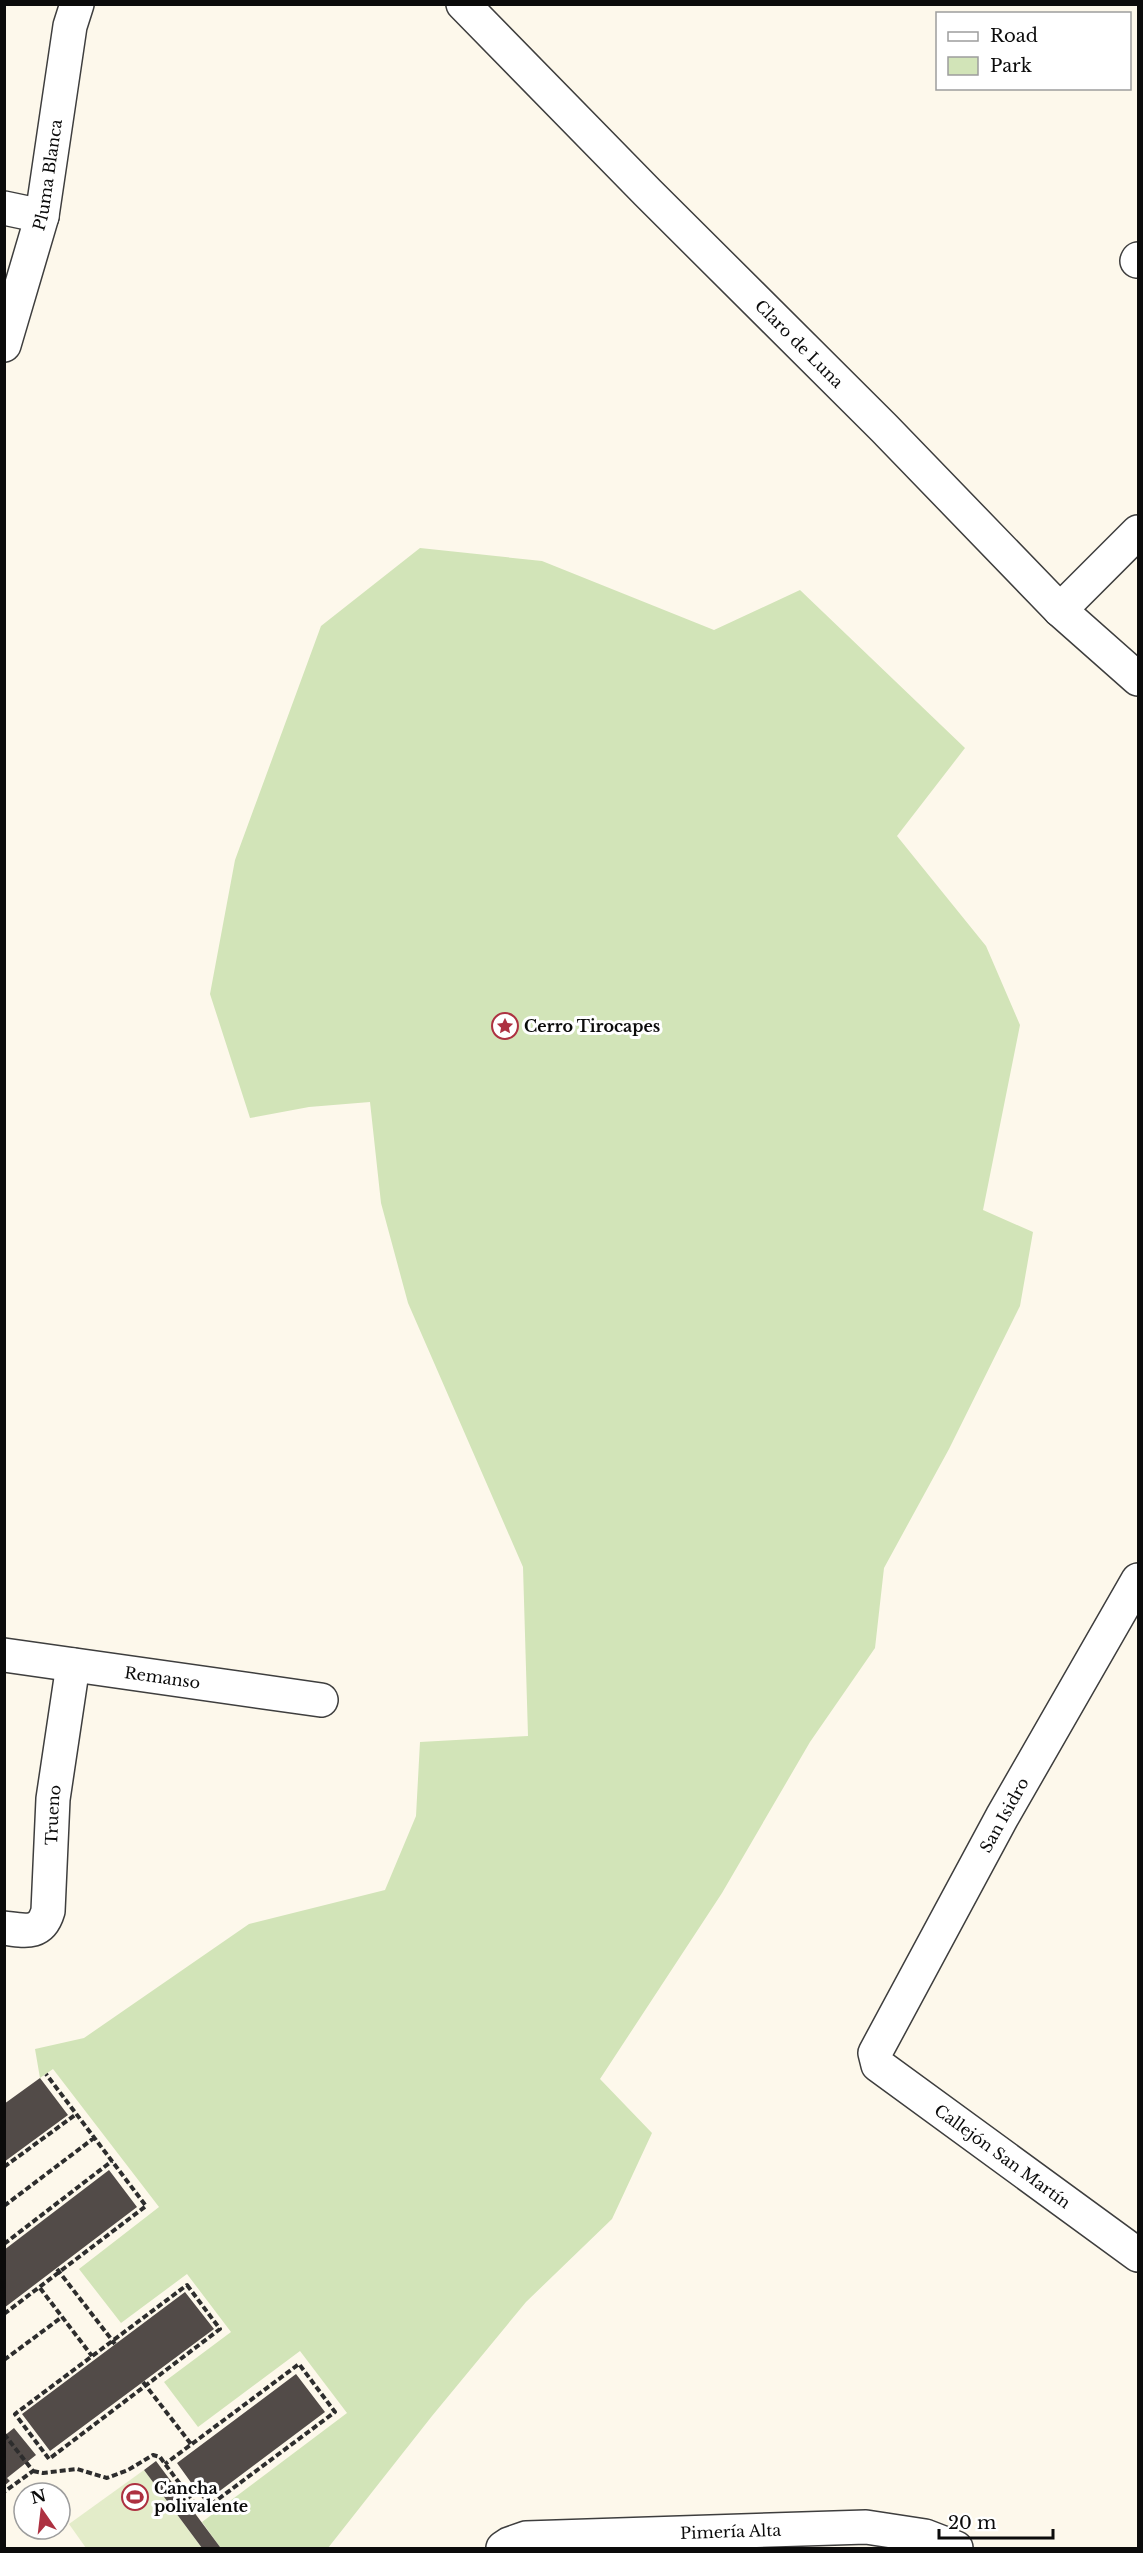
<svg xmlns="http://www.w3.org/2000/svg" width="1143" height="2553" font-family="'Libre Baskerville',serif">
  <rect width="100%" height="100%" fill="#fdf8eb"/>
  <!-- green -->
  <path fill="#d2e4b8" d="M420 548 542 561 714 630 800 590 965 748 897 836 986 946 1020 1025 983 1210 1033 1232 1020 1306 949 1449 884 1568 875 1648 810 1742 722 1893 600 2079 652 2133 612 2219 526 2302 432 2416 328 2548H218L220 2547 202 2522 347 2413 300 2351 198 2427 164 2382 231 2332 187 2274 121 2323 79 2269 159 2207 53 2069 40 2078 35 2049 84 2038 249 1924 385 1890 416 1816 420 1742 528 1736 523 1567 408 1303 381 1203 370 1102 309 1107 250 1118 210 994 235 860 321 626Z"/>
  <!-- pitch -->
  <path fill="#e3ecc9" d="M144 2470 202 2548H86L69 2524Z"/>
  <!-- building -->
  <path fill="#524b48" d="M40 2078 68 2115 4 2162V2104Z
    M109 2170 137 2207 4 2308V2250Z
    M185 2292 214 2329 50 2451 22 2414Z
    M296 2374 325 2412 205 2502 177 2463Z
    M14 2428 36 2455 7 2478 10 2481 4 2486V2436Z
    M156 2461 220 2547 218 2548H202L144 2470Z"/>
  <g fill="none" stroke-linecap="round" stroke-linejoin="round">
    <defs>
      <g id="minor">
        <path id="s1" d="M463 4 648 193 884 428 1060 610 1138 679"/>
        <path d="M4 208 42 216"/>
        <path d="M1137 261 1138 259"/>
        <path id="s2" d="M4 345 42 216 70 26 77 4"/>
        <path d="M1060 610 1138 532"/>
        <path id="s3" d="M1138 1580 1002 1817 875 2053 878 2065 1138 2255"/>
        <path id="s4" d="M4 1655 321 1700"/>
        <path id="s5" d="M4 1928C26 1931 41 1935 48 1911L53 1799 73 1665"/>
        <path id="s6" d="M503 2548 509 2544 526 2538 866 2527 925 2536 956 2548"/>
      </g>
    </defs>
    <!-- minor casing -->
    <use href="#minor" stroke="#3e3e3e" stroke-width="36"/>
    <!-- path -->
    <path stroke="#2d2d2d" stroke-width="4" stroke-dasharray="6 3" stroke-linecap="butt" d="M4 2167 75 2115
      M4 2206 94 2138
      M4 2244 112 2161
      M57 2269 115 2344
      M187 2285 220 2329 49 2459 15 2414Z
      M40 2288 92 2356
      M4 2314 146 2206 46 2074
      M4 2360 62 2317
      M143 2382 191 2444
      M4 2434 33 2471 4 2492
      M33 2471 43 2473 77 2469 107 2478 128 2470 153 2455 160 2457 165 2464 201 2512 335 2412 299 2364 165 2464"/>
    <!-- minor -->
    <use href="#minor" stroke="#fff" stroke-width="33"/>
  </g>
  <!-- icons -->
  <defs>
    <symbol id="sight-ring" viewBox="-11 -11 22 22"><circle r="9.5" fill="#fff" stroke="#ad3141" stroke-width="1.5"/><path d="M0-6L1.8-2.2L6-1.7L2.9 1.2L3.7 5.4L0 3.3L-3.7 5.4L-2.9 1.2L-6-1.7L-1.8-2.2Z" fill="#ad3141"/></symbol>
    <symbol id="stadium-ring" viewBox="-11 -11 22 22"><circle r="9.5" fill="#fff" stroke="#ad3141" stroke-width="1.5"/><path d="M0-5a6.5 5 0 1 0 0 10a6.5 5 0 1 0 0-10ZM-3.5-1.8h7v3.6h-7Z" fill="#ad3141"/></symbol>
  </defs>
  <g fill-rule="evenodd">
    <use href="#sight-ring" x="490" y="1011" width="30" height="30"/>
    <use href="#stadium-ring" x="120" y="2482" width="30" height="30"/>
  </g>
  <g text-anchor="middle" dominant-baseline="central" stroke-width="6" stroke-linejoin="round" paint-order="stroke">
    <!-- street labels -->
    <g font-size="16" fill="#0b0b0b" stroke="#fff">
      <text stroke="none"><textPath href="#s2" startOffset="176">Pluma Blanca</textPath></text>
      <text stroke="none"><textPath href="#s1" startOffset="478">Claro de Luna</textPath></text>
      <text stroke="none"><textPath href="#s4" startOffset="160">Remanso</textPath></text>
      <text stroke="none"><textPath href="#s5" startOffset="150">Trueno</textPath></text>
      <text transform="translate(1004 1815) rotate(-61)">San Isidro</text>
      <text stroke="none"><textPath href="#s3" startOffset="708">Callejón San Martín</textPath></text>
      <text stroke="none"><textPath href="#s6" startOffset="230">Pimería Alta</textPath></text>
    </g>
    <!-- poi labels -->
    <g font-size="16" font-weight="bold" fill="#0b0b0b" stroke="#fff" text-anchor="start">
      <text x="524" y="1026">Cerro Tirocapes</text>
      <text x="154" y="2488">Cancha<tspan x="154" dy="18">polivalente</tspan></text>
    </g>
  </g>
  <!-- border -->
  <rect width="1143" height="2553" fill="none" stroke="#0b0b0b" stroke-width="12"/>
  <!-- legend -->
  <rect x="936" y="12" width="195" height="78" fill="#ffffff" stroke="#9d9d9d" stroke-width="1.5"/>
  <rect x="948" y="32" width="30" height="9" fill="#ffffff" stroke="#9d9d9d" stroke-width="1.5"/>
  <text x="990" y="42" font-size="18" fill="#0b0b0b">Road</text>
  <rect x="948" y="57" width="30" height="18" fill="#d2e4b8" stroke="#9d9d9d" stroke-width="1.5"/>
  <text x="990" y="72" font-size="18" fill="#0b0b0b">Park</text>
  <!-- north arrow -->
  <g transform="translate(42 2511) rotate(346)"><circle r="28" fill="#ffffff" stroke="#9d9d9d" stroke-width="1.5"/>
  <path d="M0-4.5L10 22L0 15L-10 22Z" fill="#ad3141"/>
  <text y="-9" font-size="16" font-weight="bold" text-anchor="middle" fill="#0b0b0b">N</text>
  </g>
  <!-- scale -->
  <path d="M939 2529v9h114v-9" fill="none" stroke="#0b0b0b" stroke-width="3"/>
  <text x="948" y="2529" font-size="18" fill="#0b0b0b" stroke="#ffffff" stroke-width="4.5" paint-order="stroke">20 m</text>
</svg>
